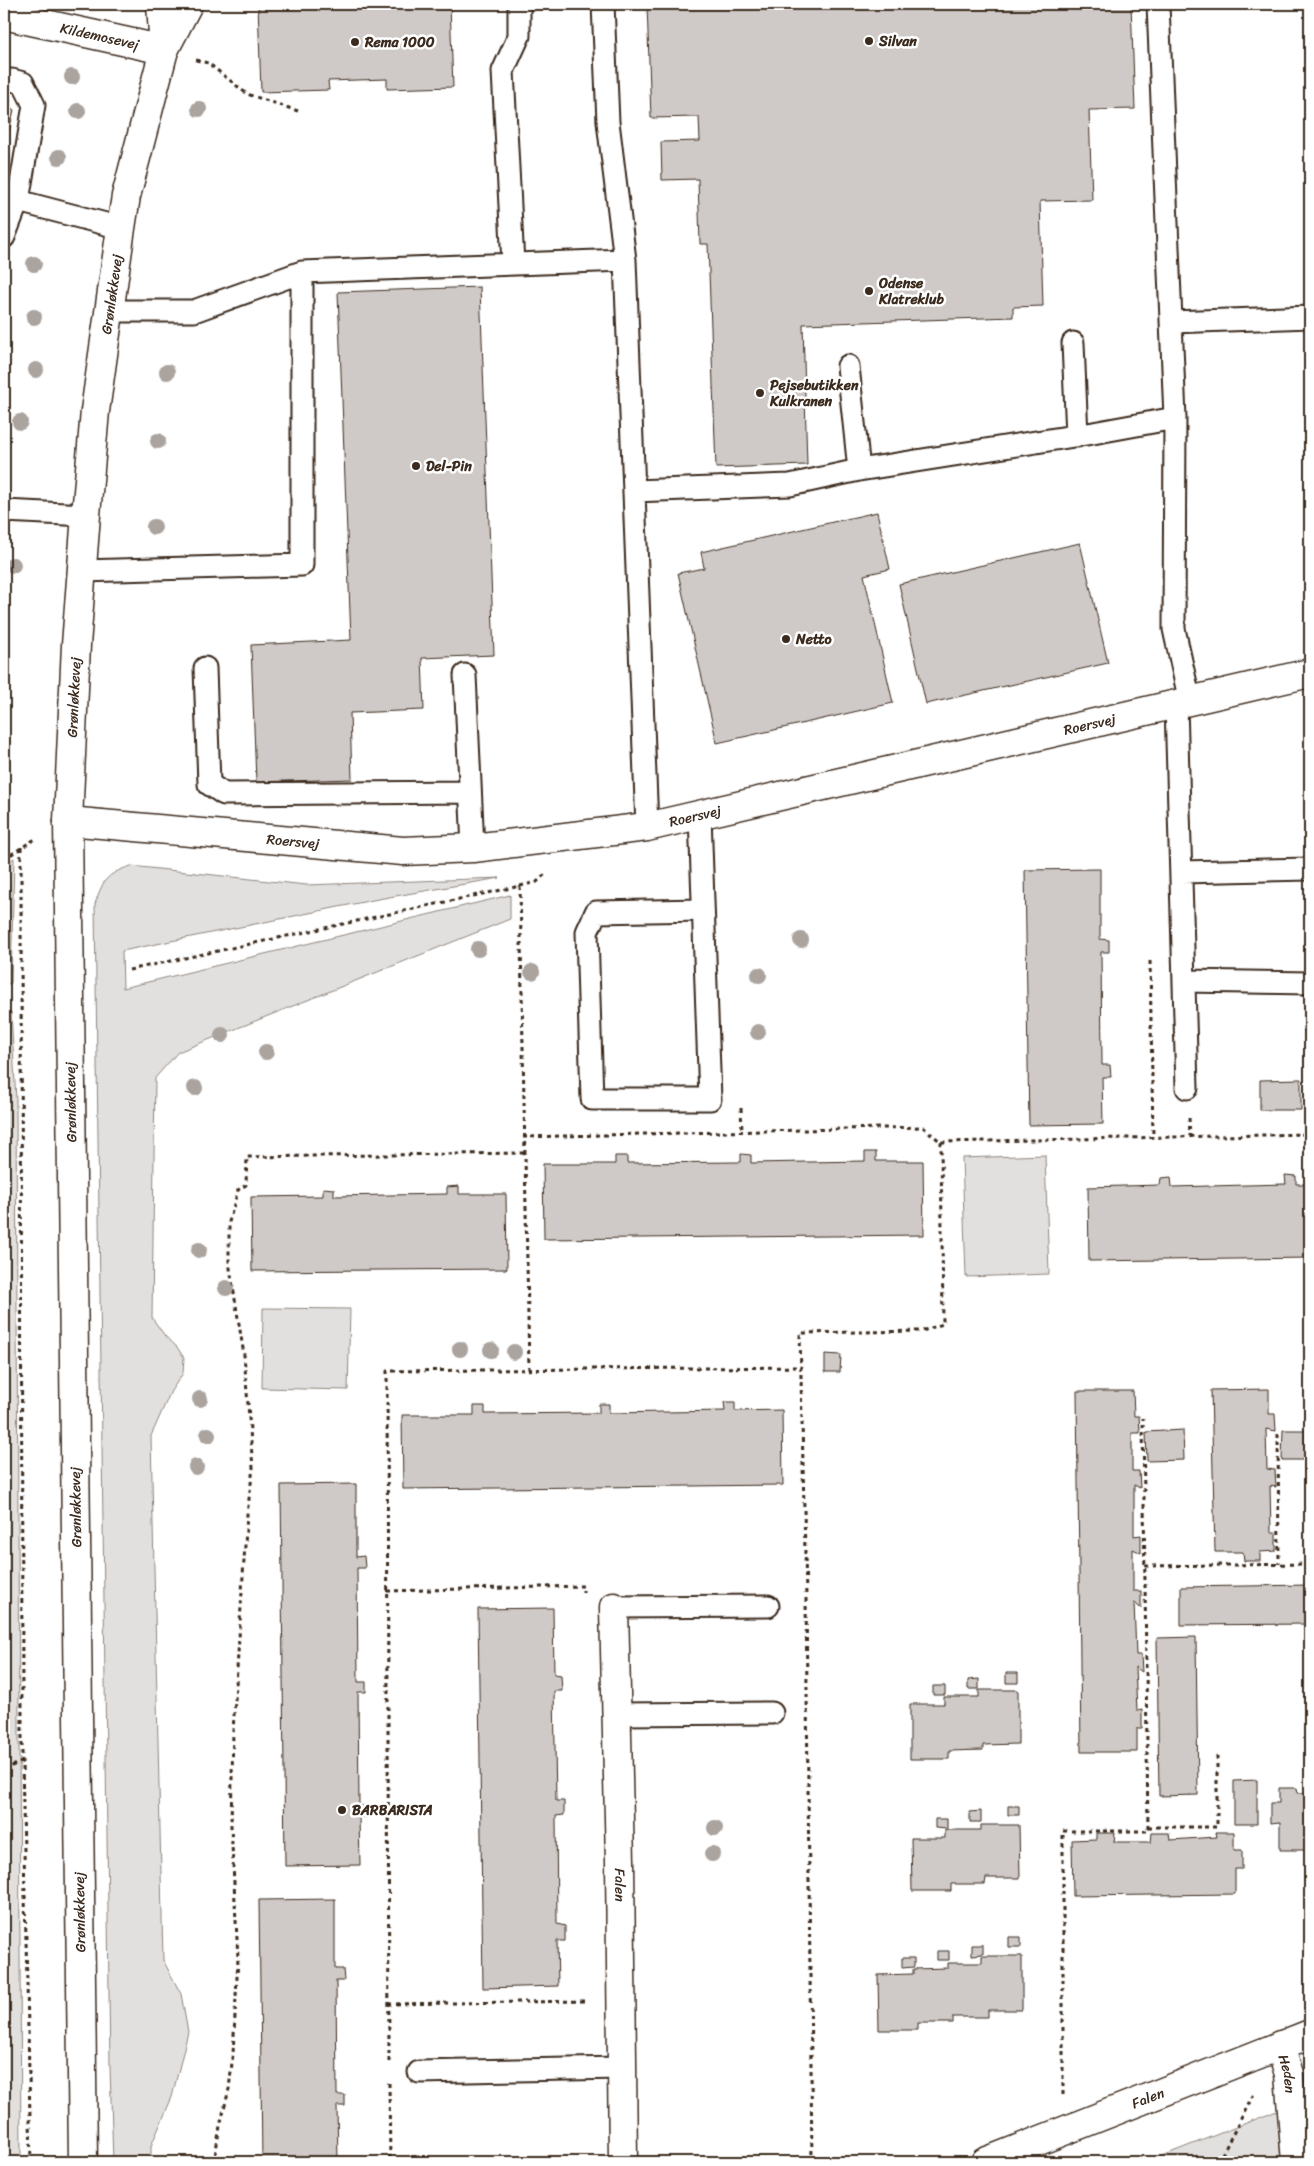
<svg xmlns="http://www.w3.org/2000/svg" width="1314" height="2166" font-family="Sriracha,sans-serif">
  <rect width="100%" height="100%" fill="#fff"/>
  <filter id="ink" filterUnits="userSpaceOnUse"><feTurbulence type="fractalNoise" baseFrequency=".02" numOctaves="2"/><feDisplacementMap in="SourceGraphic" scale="10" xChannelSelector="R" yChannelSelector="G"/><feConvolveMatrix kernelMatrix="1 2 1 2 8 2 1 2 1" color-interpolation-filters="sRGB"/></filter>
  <g filter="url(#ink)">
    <!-- green -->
    <path fill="#e2e0de" stroke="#8e857e" d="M14 858 11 983 4 985V865Z
      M131 866 306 885 500 878 378 899 122 951 123 988 510 895V919L178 1052 155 1078 152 1318 165 1336 177 1347 184 1358 183 1373 171 1391 151 1436 163 1960 181 1994 188 2032 172 2097 151 2146V2162H113L110 2067 95 904C103 880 106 874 131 866Z
      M11 1012 16 1100 21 2162H4V1014Z
      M1045 1155 1049 1274 966 1277 962 1158Z
      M263 1308 350 1309 348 1390 262 1388Z
      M1310 2098V2162H1147Z"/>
    <!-- building -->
    <path fill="#cfcac7" stroke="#3b2a1e" d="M258 4H450L453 87 387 89V79L328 81 329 90 261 92Z
      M647 4H1131L1135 109 1089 110 1092 200 1040 201 1043 306 1013 307V317L803 324 807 465 716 468 708 244H700L698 179 662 180 661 142 700 141 699 117 651 118Z
      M4 102 14 110 4 153Z
      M480 287 494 655 422 658 424 710 350 713 352 779 256 782 251 645 351 640 338 292Z
      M877 512 890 569 864 575 893 703 717 743 678 573 704 568 701 552Z
      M1080 543 1108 663 926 704 899 584Z
      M1100 869V939L1109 940V952H1101L1102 1065H1110L1111 1077H1102L1103 1124 1029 1125 1025 870Z
      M1301 1079V1110H1260V1080Z
      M865 1152H876V1161H923L924 1235 544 1239 543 1164H615V1156H627V1163L741 1162V1154L751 1155V1163L865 1161Z
      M1285 1175 1296 1176V1184H1310V1258L1089 1261 1088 1187 1160 1185 1161 1178 1171 1177 1172 1187 1286 1184Z
      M459 1186V1194H506L507 1269 252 1271 251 1197 323 1196V1188L334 1189V1196L447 1194V1187Z
      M825 1354 841 1355 840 1372H825Z
      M1269 1389V1414H1275L1276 1431 1266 1429 1267 1469 1275 1470 1276 1487 1270 1486 1271 1533H1276V1551L1260 1552V1561H1244L1243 1552H1215L1211 1390Z
      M1077 1391H1133L1134 1416H1139L1140 1433H1132V1471H1139L1140 1488 1134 1485V1536L1141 1535V1553L1133 1549V1591H1141V1609L1134 1602 1136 1655H1141L1142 1672 1135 1667 1137 1711 1142 1710V1728H1137V1752H1081Z
      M724 1402H735V1411L782 1410 783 1485 403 1489 402 1415H474V1406H485V1414L599 1413V1404H609V1413L725 1411Z
      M1183 1430 1184 1460 1147 1461 1146 1432Z
      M1283 1430H1306L1305 1460H1282Z
      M356 1484V1557L364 1556 365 1568H357L358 1682H366V1692H358L359 1806H367V1817H359L360 1865 285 1866 281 1485Z
      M1310 1585V1624L1181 1625V1587Z
      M553 1608 554 1674 561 1675 562 1691H554L556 1801H564V1815L556 1816 557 1924 565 1926V1941H557L558 1986 483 1988 478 1609Z
      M1196 1637 1198 1795 1159 1796 1157 1638Z
      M1006 1673H1018V1683H1006Z
      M979 1679V1689H968V1680Z
      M933 1686H945V1695H933Z
      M979 1690H1018V1744L983 1745V1750L949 1751V1759H910V1704H944V1697H979Z
      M1257 1780V1824H1234V1781Z
      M1279 1788H1297L1298 1793H1310V1850H1280V1822L1270 1823V1803H1279Z
      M1008 1806H1019V1815H1008Z
      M981 1811V1822H970V1812Z
      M935 1819H947V1829L935 1828Z
      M981 1825H1019L1020 1878H986L985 1884H951V1891H912L911 1838H945V1830H981Z
      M1216 1832H1234V1850H1242V1869H1235V1894L1073 1896 1072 1840 1096 1839V1833H1115L1114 1842H1151L1152 1833H1169L1170 1840 1217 1837Z
      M335 1899V1969H343L344 1981H336L337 2095H345V2106H337L338 2162H262L259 1900Z
      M1009 1937H1021V1947H1009Z
      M972 1945H983V1954L972 1955Z
      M937 1951H949V1960H937Z
      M982 1956H1022V2010H988V2017H953V2023H918V2030H879L878 1975 913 1974V1969L948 1968V1963H982Z
      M902 1958H914V1967L902 1968Z"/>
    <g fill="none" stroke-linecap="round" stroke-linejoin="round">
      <defs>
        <path id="service" d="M603 4 608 122 625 260 647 827
          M1158 4 1175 418 1174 629 1190 702
          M12 80 23 83 34 105 18 201 121 228
          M4 237 18 201
          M513 264 503 71 519 36V4
          M109 311H194L302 272 625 260
          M1171 322 1310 317
          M1073 343 1077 436
          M848 366 859 470
          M634 491 790 485 859 470 1093 433 1175 418
          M4 511 86 515
          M81 571 302 565V272
          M205 668 209 784 224 794 470 792
          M465 675 473 848
          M1176 705 1187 1088
          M700 815 710 1099H592L587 932 596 912 703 910
          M1181 872 1310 869
          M1184 981 1310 983
          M614 1607 768 1606
          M616 1714 772 1713
          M419 2072 622 2068"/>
        <g id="minor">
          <path id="s1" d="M4 15 164 50"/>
          <path id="s2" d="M68 821 403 851 473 848 647 827 1310 673"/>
          <path id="s3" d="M614 1607 620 1862 623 2162"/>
          <path id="s4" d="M1280 2045 1289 2074 1296 2162"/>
        </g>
        <g id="tertiary">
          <path d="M161 4 164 49"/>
          <path id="s5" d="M83 2162 68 821 76 645 86 515 95 411 121 228 126 196 164 50 188 4"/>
          <path id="s6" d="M985 2162 1310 2034"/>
        </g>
      </defs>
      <!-- service casing -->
      <use href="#service" stroke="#3b2a1e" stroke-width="25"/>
      <!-- minor casing -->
      <use href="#minor" stroke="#3b2a1e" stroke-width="31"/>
      <!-- tertiary casing -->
      <use href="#tertiary" stroke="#3b2a1e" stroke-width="31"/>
      <!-- path -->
      <path stroke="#3b2a1e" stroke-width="3" stroke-dasharray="4 4" stroke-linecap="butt" d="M196 60 208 63 247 94 298 111
        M21 847 22 1762 31 2162
        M4 859 35 839
        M520 886 529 1370
        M1150 961 1153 1137
        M129 970 520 886 537 882 545 874
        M4 999 9 998
        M741 1108 742 1132
        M1189 1118 1190 1136
        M523 1137 923 1127 941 1142 1310 1134
        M1278 1434 1279 1564
        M1145 1566 1310 1564
        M387 1591 583 1586V1592
        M4 1769 22 1762
        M1148 1827H1217V1753
        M388 2004 587 2001
        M389 2062 387 1371 801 1367
        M389 2083 390 2162
        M1063 2095V1831H1148L1143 1418
        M214 2162 220 2126 229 2089 233 2054 238 1958 231 1826 233 1731 247 1514 253 1468 244 1355 229 1262V1222L238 1190 246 1185 247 1157 524 1153
        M812 2162 806 1597 800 1333 922 1331 943 1324 941 1142
        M1218 2162 1254 2094"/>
      <!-- service -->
      <use href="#service" stroke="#fff" stroke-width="21"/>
      <!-- minor -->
      <use href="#minor" stroke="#fff" stroke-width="28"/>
      <!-- tertiary -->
      <use href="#tertiary" stroke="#fff" stroke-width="28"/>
    </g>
    <!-- trees -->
    <g fill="#aaa39e">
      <circle cx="72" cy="77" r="8"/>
      <circle cx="199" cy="109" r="8"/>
      <circle cx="78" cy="111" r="8"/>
      <circle cx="59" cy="157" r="8"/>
      <circle cx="34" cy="264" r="8"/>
      <circle cx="34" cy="317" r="8"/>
      <circle cx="36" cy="370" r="8"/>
      <circle cx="167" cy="372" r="8"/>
      <circle cx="20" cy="422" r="8"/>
      <circle cx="158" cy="441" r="8"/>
      <circle cx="154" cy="527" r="8"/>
      <circle cx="13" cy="565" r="8"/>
      <circle cx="801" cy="940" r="8"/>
      <circle cx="478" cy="949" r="8"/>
      <circle cx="532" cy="972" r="8"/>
      <circle cx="759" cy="975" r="8"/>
      <circle cx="758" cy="1032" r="8"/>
      <circle cx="222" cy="1035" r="8"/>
      <circle cx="266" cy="1052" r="8"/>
      <circle cx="195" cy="1088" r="8"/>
      <circle cx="199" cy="1250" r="8"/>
      <circle cx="226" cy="1288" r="8"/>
      <circle cx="460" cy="1349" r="8"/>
      <circle cx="491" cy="1350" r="8"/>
      <circle cx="514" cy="1352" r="8"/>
      <circle cx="200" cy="1399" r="8"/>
      <circle cx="208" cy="1435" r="8"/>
      <circle cx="196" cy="1467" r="8"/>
      <circle cx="715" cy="1828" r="8"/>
      <circle cx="712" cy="1854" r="8"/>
    </g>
  </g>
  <!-- markers -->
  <g fill="#3b2a1e" stroke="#fff" stroke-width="2">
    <circle cx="869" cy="41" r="5"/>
    <circle cx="355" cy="42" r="5"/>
    <circle cx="869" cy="291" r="5"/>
    <circle cx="760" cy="393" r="5"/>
    <circle cx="416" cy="466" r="5"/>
    <circle cx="786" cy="639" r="5"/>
    <circle cx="342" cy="1810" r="5"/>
  </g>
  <g text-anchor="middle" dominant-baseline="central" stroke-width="5" stroke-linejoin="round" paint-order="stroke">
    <!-- street labels -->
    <g font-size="14" fill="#3b2a1e" stroke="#fff">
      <text stroke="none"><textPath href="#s1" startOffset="98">Kildemosevej</textPath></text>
      <text stroke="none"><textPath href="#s5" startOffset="1870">Grønløkkevej</textPath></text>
      <text stroke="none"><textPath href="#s5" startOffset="1465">Grønløkkevej</textPath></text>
      <text stroke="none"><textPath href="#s2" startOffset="1036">Roersvej</textPath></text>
      <text stroke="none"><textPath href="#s2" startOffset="631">Roersvej</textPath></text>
      <text stroke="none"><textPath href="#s2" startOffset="226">Roersvej</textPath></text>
      <text transform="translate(71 1102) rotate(-91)">Grønløkkevej</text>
      <text transform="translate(76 1507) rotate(-91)">Grønløkkevej</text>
      <text stroke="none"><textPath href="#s3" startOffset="278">Falen</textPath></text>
      <text transform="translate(80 1912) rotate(-91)">Grønløkkevej</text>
      <text stroke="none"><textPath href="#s4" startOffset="30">Heden</textPath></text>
      <text stroke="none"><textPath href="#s6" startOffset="175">Falen</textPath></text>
    </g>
    <!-- poi labels -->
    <g font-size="14" font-weight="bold" fill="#3b2a1e" stroke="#fff" text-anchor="start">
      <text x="879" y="41">Silvan</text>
      <text x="365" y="42">Rema 1000</text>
      <text x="879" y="283">Odense<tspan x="879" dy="16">Klatreklub</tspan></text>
      <text x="770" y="385">Pejsebutikken<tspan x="770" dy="16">Kulkranen</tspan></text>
      <text x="426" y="466">Del-Pin</text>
      <text x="796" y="639">Netto</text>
      <text x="352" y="1810">BARBARISTA</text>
    </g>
  </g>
  <!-- margin -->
  <rect width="1314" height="2166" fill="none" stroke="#fff" stroke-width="20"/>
  <rect x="10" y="10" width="1294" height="2146" fill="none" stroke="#3b2a1e" stroke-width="2" filter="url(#ink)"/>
</svg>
